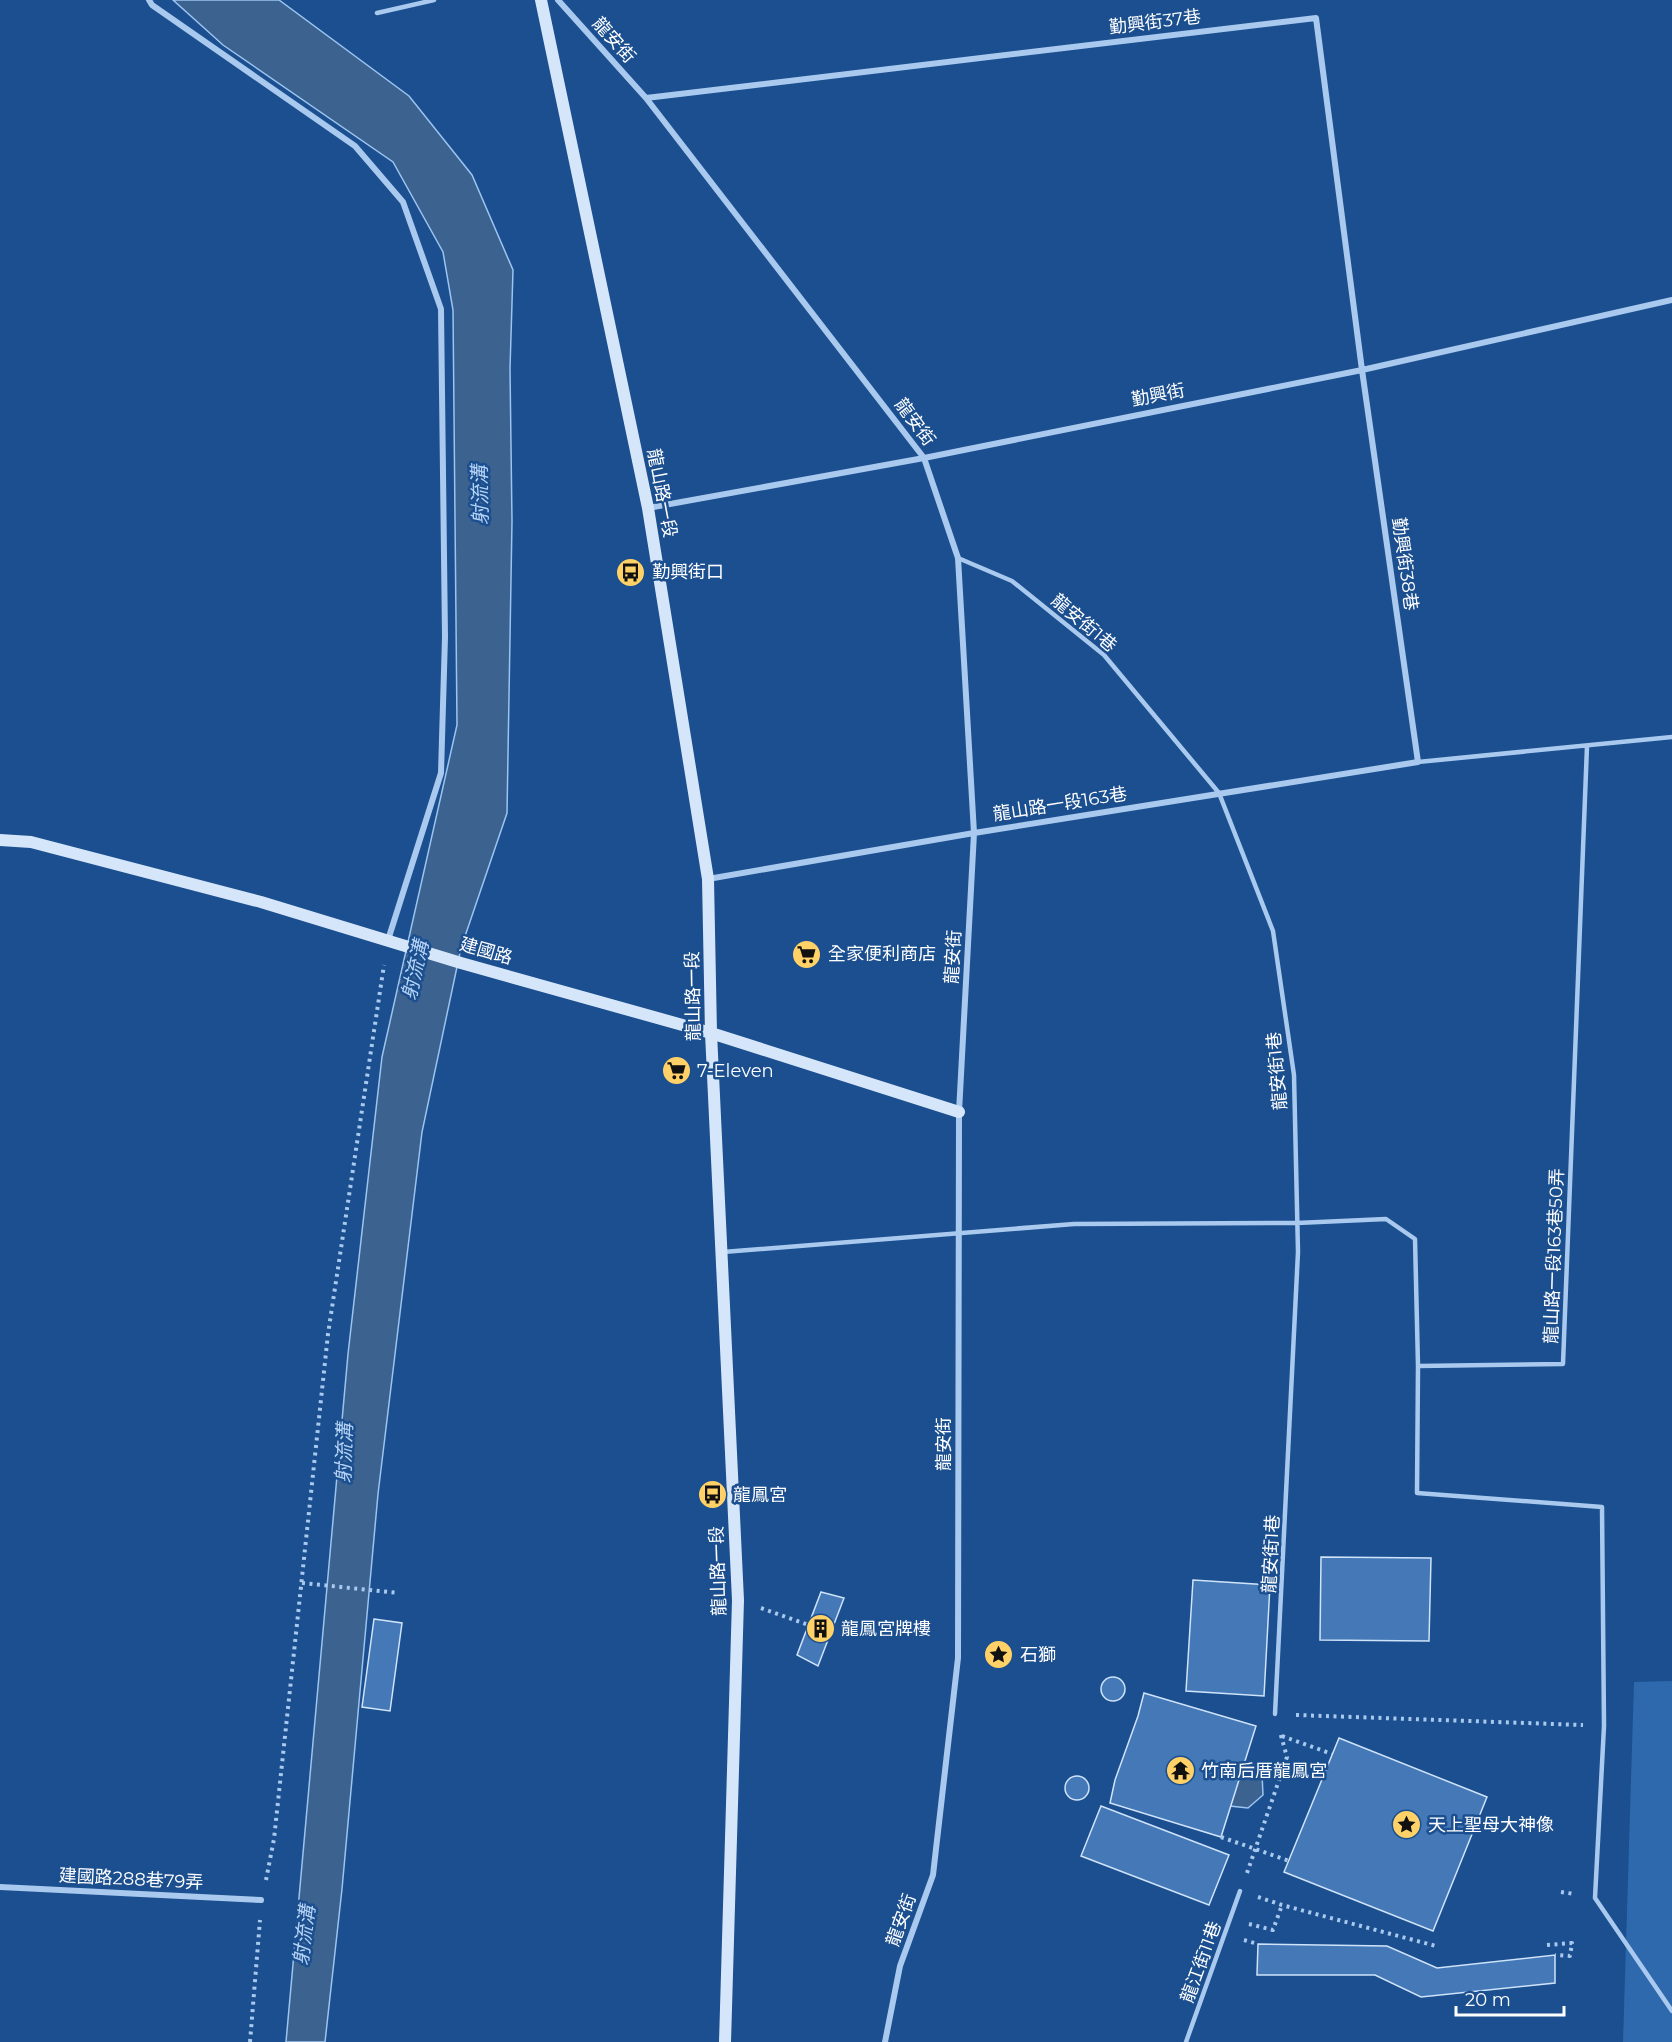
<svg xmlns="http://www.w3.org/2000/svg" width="1672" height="2042" font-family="Montserrat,'Noto Sans TC',sans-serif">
  <rect width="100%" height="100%" fill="#1b4f8f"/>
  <!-- green -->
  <path fill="#2e69ad" d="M1672 1681V2042H1623L1634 1682Z"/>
  <!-- water -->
  <path fill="#3c6290" stroke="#9cc4f0" stroke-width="1.5" d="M173 0H279L409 96 472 175 513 270 510 369 512 521 507 813 461 948 422 1132 378 1494 342 1889 325 2042H286L348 1354 382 1057 457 725 453 310 443 252 393 162 223 45Z
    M1244 1763 1262 1774 1263 1795 1248 1808 1230 1806Z"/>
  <!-- building -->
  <path fill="#4478b7" stroke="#cfe3fa" stroke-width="1.5" d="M1321 1557 1431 1558 1429 1641 1320 1640Z
    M1193 1580 1270 1585 1264 1696 1186 1691Z
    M821 1592 844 1598 818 1666 797 1655Z
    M374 1619 402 1623 390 1711 362 1707Z
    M1101 1689a12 12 0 1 1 24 0a12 12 0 1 1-24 0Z
    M1144 1693 1256 1726 1221 1837 1110 1803 1115 1780 1138 1716Z
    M1339 1738 1487 1797 1433 1931 1284 1872Z
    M1065 1788a12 12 0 1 1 24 0a12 12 0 1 1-24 0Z
    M1101 1806 1229 1855 1209 1905 1081 1856Z
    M1258 1944 1387 1946 1437 1968 1555 1955V1983L1421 1997 1375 1975H1257Z"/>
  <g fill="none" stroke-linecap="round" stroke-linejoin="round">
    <!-- path -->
    <path stroke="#a9c9ee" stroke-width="4" stroke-dasharray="3 4.5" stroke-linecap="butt" d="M302 1583 399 1593
      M761 1608 831 1633
      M1296 1715 1583 1725
      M1282 1736 1332 1754
      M1221 1837 1289 1861
      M1247 1873 1287 1757 1280 1732
      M266 1880 274 1839 328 1334 384 965
      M1561 1892 1574 1894
      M1258 1897 1282 1905 1436 1946
      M1249 1924 1273 1930 1282 1905
      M1244 1940 1258 1944
      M1547 1945 1572 1943 1570 1956 1555 1955
      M250 2042 260 1920"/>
    <!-- lane -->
    <path stroke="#a9c9ee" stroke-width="4.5" d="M377 13 434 0
      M958 558 1012 581 1104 655 1219 793 1273 931 1294 1075 1298 1252 1275 1714
      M1418 762 1672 737
      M723 1252 1074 1224 1297 1223 1386 1219 1415 1239 1418 1366 1563 1364 1587 746
      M1418 1366 1417 1493 1602 1507 1604 1726 1595 1898 1672 2011
      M1186 2042 1240 1891"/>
    <!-- street -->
    <path stroke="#a9c9ee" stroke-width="6" d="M149 0 152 5 355 146 403 202 441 309 445 637 441 773 388 940
      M558 0 646 98 924 458 958 558 974 833 959 1112 958 1658 933 1875 900 1966 885 2042
      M646 98 1316 18 1362 370 1418 762 974 833 708 879
      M648 508 924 458 1362 370 1672 300
      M0 1887 261 1900"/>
    <!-- secondary -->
    <path stroke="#d6e6fa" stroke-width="12" d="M541 0 648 508 708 879 711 1033 738 1600 725 2042
      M0 840 31 842 261 902 461 963 711 1033 959 1112"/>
  </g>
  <!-- icons -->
  <defs>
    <symbol id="bus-disc" viewBox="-11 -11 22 22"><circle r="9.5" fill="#ffd166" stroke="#1b4f8f"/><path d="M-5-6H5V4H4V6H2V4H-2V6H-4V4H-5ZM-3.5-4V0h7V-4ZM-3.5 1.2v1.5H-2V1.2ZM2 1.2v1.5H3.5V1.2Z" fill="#111"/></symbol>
    <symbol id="supermarket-disc" viewBox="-11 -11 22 22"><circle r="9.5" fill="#ffd166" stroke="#1b4f8f"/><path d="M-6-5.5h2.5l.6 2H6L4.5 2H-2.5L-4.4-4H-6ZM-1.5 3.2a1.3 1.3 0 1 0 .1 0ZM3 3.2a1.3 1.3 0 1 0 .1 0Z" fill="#111"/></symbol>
    <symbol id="building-disc" viewBox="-11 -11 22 22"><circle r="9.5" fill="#ffd166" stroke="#1b4f8f"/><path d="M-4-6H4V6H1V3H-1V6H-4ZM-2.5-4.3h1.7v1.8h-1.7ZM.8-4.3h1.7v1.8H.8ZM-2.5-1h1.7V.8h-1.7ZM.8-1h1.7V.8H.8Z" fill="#111"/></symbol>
    <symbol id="sight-disc" viewBox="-11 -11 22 22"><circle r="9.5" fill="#ffd166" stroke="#1b4f8f"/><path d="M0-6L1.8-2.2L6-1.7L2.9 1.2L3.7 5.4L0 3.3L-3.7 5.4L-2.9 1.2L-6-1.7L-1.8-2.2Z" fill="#111"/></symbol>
    <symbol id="temple-disc" viewBox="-11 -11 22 22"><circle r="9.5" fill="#ffd166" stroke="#1b4f8f"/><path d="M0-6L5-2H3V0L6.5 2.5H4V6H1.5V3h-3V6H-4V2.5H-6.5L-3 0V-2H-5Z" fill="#111"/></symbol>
  </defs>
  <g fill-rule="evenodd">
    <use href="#bus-disc" x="614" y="556" width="33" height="33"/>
    <use href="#supermarket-disc" x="790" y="938" width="33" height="33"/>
    <use href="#supermarket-disc" x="660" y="1054" width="33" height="33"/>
    <use href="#bus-disc" x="696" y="1478" width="33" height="33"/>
    <use href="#building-disc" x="804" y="1612" width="33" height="33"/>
    <use href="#sight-disc" x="982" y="1638" width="33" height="33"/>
    <use href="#temple-disc" x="1164" y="1754" width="33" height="33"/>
    <use href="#sight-disc" x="1390" y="1808" width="33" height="33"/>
  </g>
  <g text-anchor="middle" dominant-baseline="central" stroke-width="5" stroke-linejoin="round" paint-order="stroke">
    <!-- street labels -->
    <g font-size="18" fill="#fff" stroke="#1b4f8f">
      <text transform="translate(1155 22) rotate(-7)">勤興街37巷</text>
      <text transform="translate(614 40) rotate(48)">龍安街</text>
      <text transform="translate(1158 395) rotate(-11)">勤興街</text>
      <text transform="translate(915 422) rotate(53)">龍安街</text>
      <text transform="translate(662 493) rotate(79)">龍山路一段</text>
      <text transform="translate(1405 564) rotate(82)">勤興街38巷</text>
      <text transform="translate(1084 623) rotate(40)">龍安街1巷</text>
      <text transform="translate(1060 804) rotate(-9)">龍山路一段163巷</text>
      <text transform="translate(486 951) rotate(16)">建國路</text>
      <text transform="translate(953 957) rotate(-87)">龍安街</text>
      <text transform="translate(693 996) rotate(-91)">龍山路一段</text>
      <text transform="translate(1277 1071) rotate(-95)">龍安街1巷</text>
      <text transform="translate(1554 1256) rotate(-88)">龍山路一段163巷50弄</text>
      <text transform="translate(944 1444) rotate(-90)">龍安街</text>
      <text transform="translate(1271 1554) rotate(-87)">龍安街1巷</text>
      <text transform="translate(718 1571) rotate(-92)">龍山路一段</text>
      <text transform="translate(131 1879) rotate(3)">建國路288巷79弄</text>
      <text transform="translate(901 1920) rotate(-70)">龍安街</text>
      <text transform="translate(1201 1962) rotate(-70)">龍江街11巷</text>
    </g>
    <!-- poi labels -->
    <g font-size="18" fill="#fff" stroke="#1b4f8f" text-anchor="start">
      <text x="652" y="572">勤興街口</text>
      <text x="828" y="954">全家便利商店</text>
      <text x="697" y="1071">7-Eleven</text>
      <text x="733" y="1495">龍鳳宮</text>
      <text x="841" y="1629">龍鳳宮牌樓</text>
      <text x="1020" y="1655">石獅</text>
      <text x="1201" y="1771">竹南后厝龍鳳宮</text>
      <text x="1428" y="1825">天上聖母大神像</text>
    </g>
    <!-- water labels -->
    <g font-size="20" font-style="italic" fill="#b5d3f5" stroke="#1b4f8f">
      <text transform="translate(480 495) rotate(-91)">射流溝</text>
      <text transform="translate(415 970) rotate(-77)">射流溝</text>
      <text transform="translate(344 1453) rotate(-88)">射流溝</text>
      <text transform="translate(304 1935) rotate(-83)">射流溝</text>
    </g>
  </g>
  <!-- scale -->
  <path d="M1456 2006v9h108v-9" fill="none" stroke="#ffffff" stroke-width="3"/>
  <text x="1465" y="2006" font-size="18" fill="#ffffff" stroke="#1b4f8f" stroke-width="4.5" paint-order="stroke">20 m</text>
</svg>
